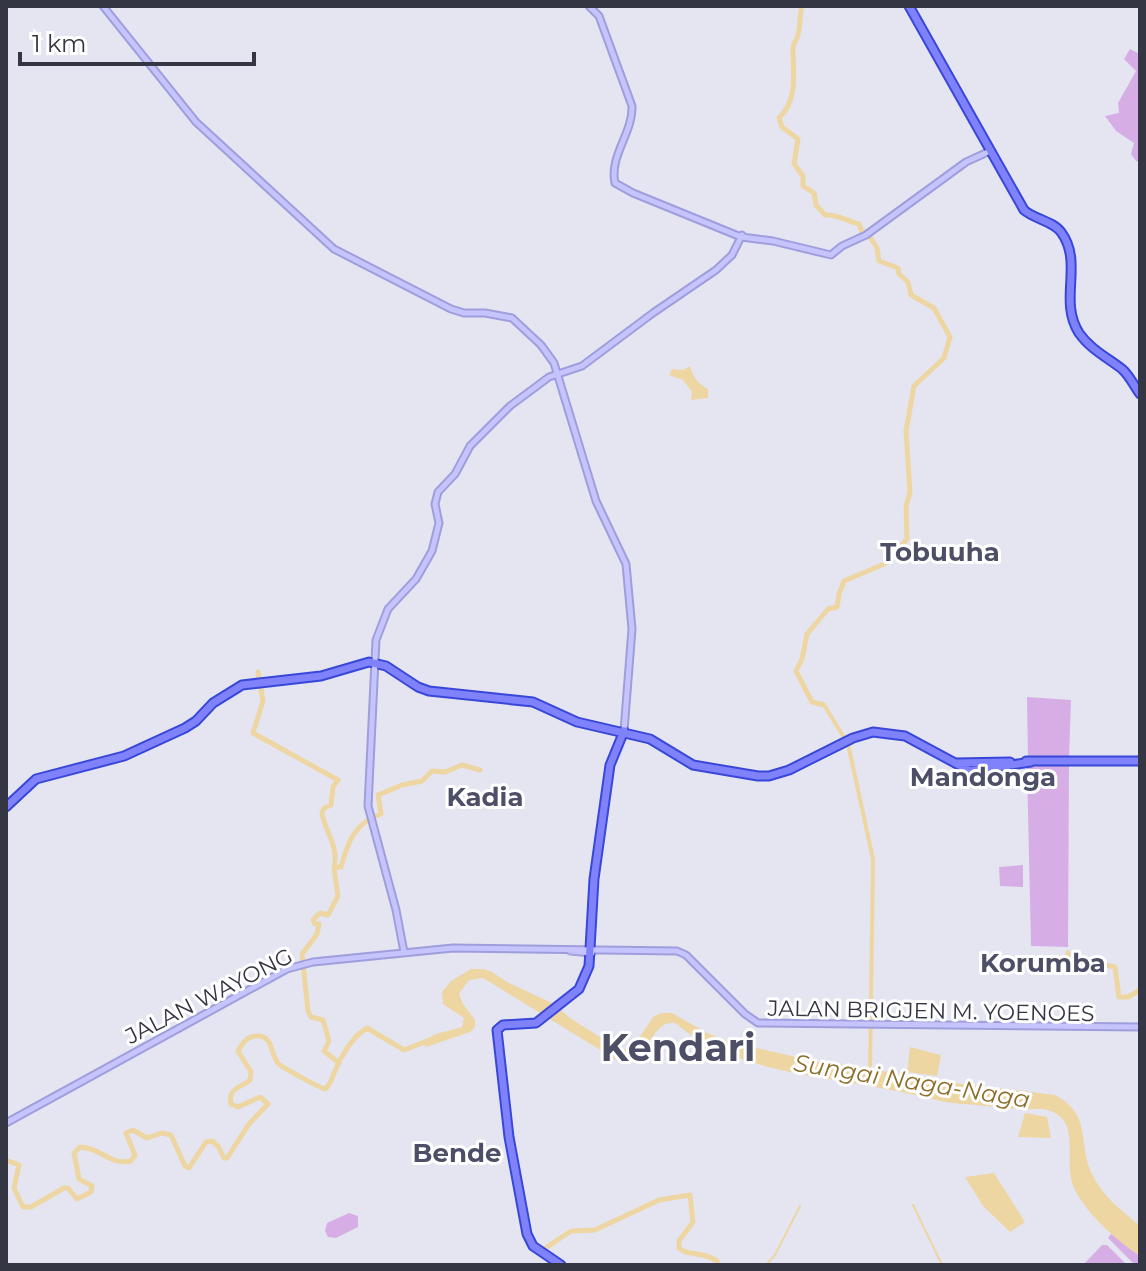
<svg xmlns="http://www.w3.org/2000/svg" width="1146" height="1271" font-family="Montserrat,sans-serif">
  <rect width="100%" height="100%" fill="#e5e5f2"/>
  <!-- green -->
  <path fill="#d6aee5" d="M1130 49 1140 54V162L1136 161 1131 154 1134 143 1116 131 1105 116 1119 113 1118 103 1136 71 1124 59Z
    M1027 697 1071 700 1069 758H1028Z
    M1069 764 1068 947 1031 946 1027 767Z
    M1023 865V887L1000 886 999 867Z
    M349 1213 358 1216V1227L336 1238 328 1237 325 1231 327 1223Z
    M1112 1233 1140 1256V1265H1135L1108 1238Z
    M1102 1245H1107L1127 1265H1083Z"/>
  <!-- water -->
  <path fill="#edd6a2" d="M690 366C693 377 698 384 708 389V398L691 400 692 392 683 380 669 375 672 369 683 370Z
    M471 969H484L492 972 507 982 554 1004 570 1018 619 1049 627 1050 635 1044 653 1017 661 1013H672L707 1033 730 1042 813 1061 867 1068 937 1081 1055 1095C1093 1115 1077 1144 1093 1176 1105 1199 1122 1210 1140 1226V1256C1117 1241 1090 1217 1076 1192 1060 1164 1083 1127 1053 1112 1043 1107 1032 1110 1023 1109 1004 1109 983 1105 963 1104 936 1102 912 1093 886 1089 816 1076 731 1070 675 1023 649 1020 653 1063 615 1059L483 978 469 980 459 994 463 1004 475 1020V1027L470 1032 426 1047 422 1041 436 1034 462 1027 464 1018 443 1004 442 992 451 981Z
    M910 1047 941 1055 937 1076 907 1072Z
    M1025 1113 1047 1117 1051 1138 1018 1137Z
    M994 1173 1025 1222 1010 1232 983 1206 965 1177Z"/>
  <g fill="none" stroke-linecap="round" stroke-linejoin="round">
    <!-- stream -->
    <path stroke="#edd6a2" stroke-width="2" d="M913 1205 942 1265
      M766 1265 775 1255 800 1206"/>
    <!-- canal -->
    <path stroke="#edd6a2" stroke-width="4" d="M824 705 848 744 873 859 870 1073"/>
    <!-- river -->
    <path stroke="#edd6a2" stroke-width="5" d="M802 6C799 16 801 28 797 38 794 46 793 41 793 50 793 74 798 100 779 118L782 127 798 139 794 164 803 176V186L814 193 816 205 825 215C838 214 847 221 859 224L862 232H867L877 248 879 261 898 268 899 274 908 282 911 295 934 308 950 337 944 358 914 386 906 431 910 492 906 507 907 539 884 564 844 581 839 594 837 607 828 609 807 634 802 659 796 671 812 702 824 705
      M258 672 263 701 253 733 338 780 333 787 331 805 324 808 322 813C325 833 339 844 334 868
      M1068 953 1069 965 1091 962 1115 967 1119 997H1128L1140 990
      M339 1063 324 1051 329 1041 323 1020 311 1017 308 1011 302 954 317 934 319 924H315L313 920 320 913 328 915 338 896 334 868 341 867C348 842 354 823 381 814L378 795 402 785 422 781 432 771 445 772 462 765 480 770
      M6 1160 19 1165 14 1188 23 1207H31L64 1188H68L77 1199 91 1192 92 1186 79 1179 74 1153 80 1147C99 1147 111 1166 131 1161L135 1155 126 1133 133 1130 147 1138 162 1133 171 1135 185 1166 189 1168 206 1142 212 1141 218 1146 224 1158H227L249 1124 268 1104 260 1097 238 1107 231 1104C228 1088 239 1089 250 1080L251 1072 238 1051C243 1043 247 1036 257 1036 274 1035 270 1056 279 1064 283 1068 320 1088 325 1089 332 1083 331 1079 335 1071 341 1056 353 1036 367 1028L404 1050 427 1041
      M544 1249 571 1231 595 1230 659 1200 690 1195 693 1222 679 1241V1248C688 1257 701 1250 717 1261V1265"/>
    <defs>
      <path id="secondary" d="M103 6 196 122 334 249 451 309 464 313H485L512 318 541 345 554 363 596 501 626 564 632 629 624 731
        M589 6 599 16 632 106C633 133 609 156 615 183L633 193 741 237 773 241 831 255 842 246 866 235 966 162 990 151
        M570 951 592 953
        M404 952 396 910 368 806 376 640 388 609 416 579 432 551 439 523 435 504 438 492 455 474 470 446 510 406 549 377 582 366 653 313 716 270 732 255 742 235
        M6 1123 287 969 313 962 453 948 677 951 686 955 745 1014 758 1023 1140 1027"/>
      <path id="trunk" d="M909 6 1024 210C1034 219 1053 221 1061 232 1084 263 1058 300 1079 333 1090 349 1108 358 1122 369 1130 376 1134 386 1140 394
        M1026 761H1140
        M955 763 1010 762
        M6 807 36 779 124 756 185 728 196 721 213 703 242 685 321 676 369 662 386 666 418 687 429 691 533 702 577 722 650 739 693 765 758 776H769L789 770 853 738 873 732 905 736 970 771 1031 762
        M561 1265 533 1246 527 1234 509 1137 497 1030 503 1025 536 1023 579 989 589 966 594 879 610 765 624 731"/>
    </defs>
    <!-- secondary casing -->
    <use href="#secondary" stroke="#9f9edd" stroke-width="9"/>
    <!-- trunk casing -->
    <use href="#trunk" stroke="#3947d8" stroke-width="11"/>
    <!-- secondary -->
    <use href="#secondary" stroke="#c6c4fd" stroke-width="5"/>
    <!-- trunk -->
    <use href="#trunk" stroke="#7f82fa" stroke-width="7"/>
  </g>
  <g text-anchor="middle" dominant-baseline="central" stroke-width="6" stroke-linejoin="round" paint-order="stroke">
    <!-- street labels -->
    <g font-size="22" fill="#353644" stroke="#fff">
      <text transform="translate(209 996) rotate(-27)">JALAN WAYONG</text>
      <text transform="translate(931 1011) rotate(1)">JALAN BRIGJEN M. YOENOES</text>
    </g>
    <!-- water labels -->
    <g font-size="24" font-style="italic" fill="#8d6f2b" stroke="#fff">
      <text transform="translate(912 1081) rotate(9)">Sungai Naga-Naga</text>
    </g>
    <!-- quarter labels -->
    <g font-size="26" font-weight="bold" fill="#4c4f66" stroke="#fff">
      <text x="940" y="552">Tobuuha</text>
      <text x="983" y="777">Mandonga</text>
      <text x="485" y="797">Kadia</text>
      <text x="1043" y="963">Korumba</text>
      <text x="457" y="1153">Bende</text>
    </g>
    <!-- town labels -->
    <g font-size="38" font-weight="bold" fill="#4c4f66" stroke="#fff">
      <text x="678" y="1047">Kendari</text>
    </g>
  </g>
  <!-- border -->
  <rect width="1146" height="1271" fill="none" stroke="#353644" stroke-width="16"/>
  <!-- scale -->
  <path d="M20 52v12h234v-12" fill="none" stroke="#353644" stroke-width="4"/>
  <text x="32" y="52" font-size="24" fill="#353644" stroke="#ffffff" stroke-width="6" paint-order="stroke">1 km</text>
</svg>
